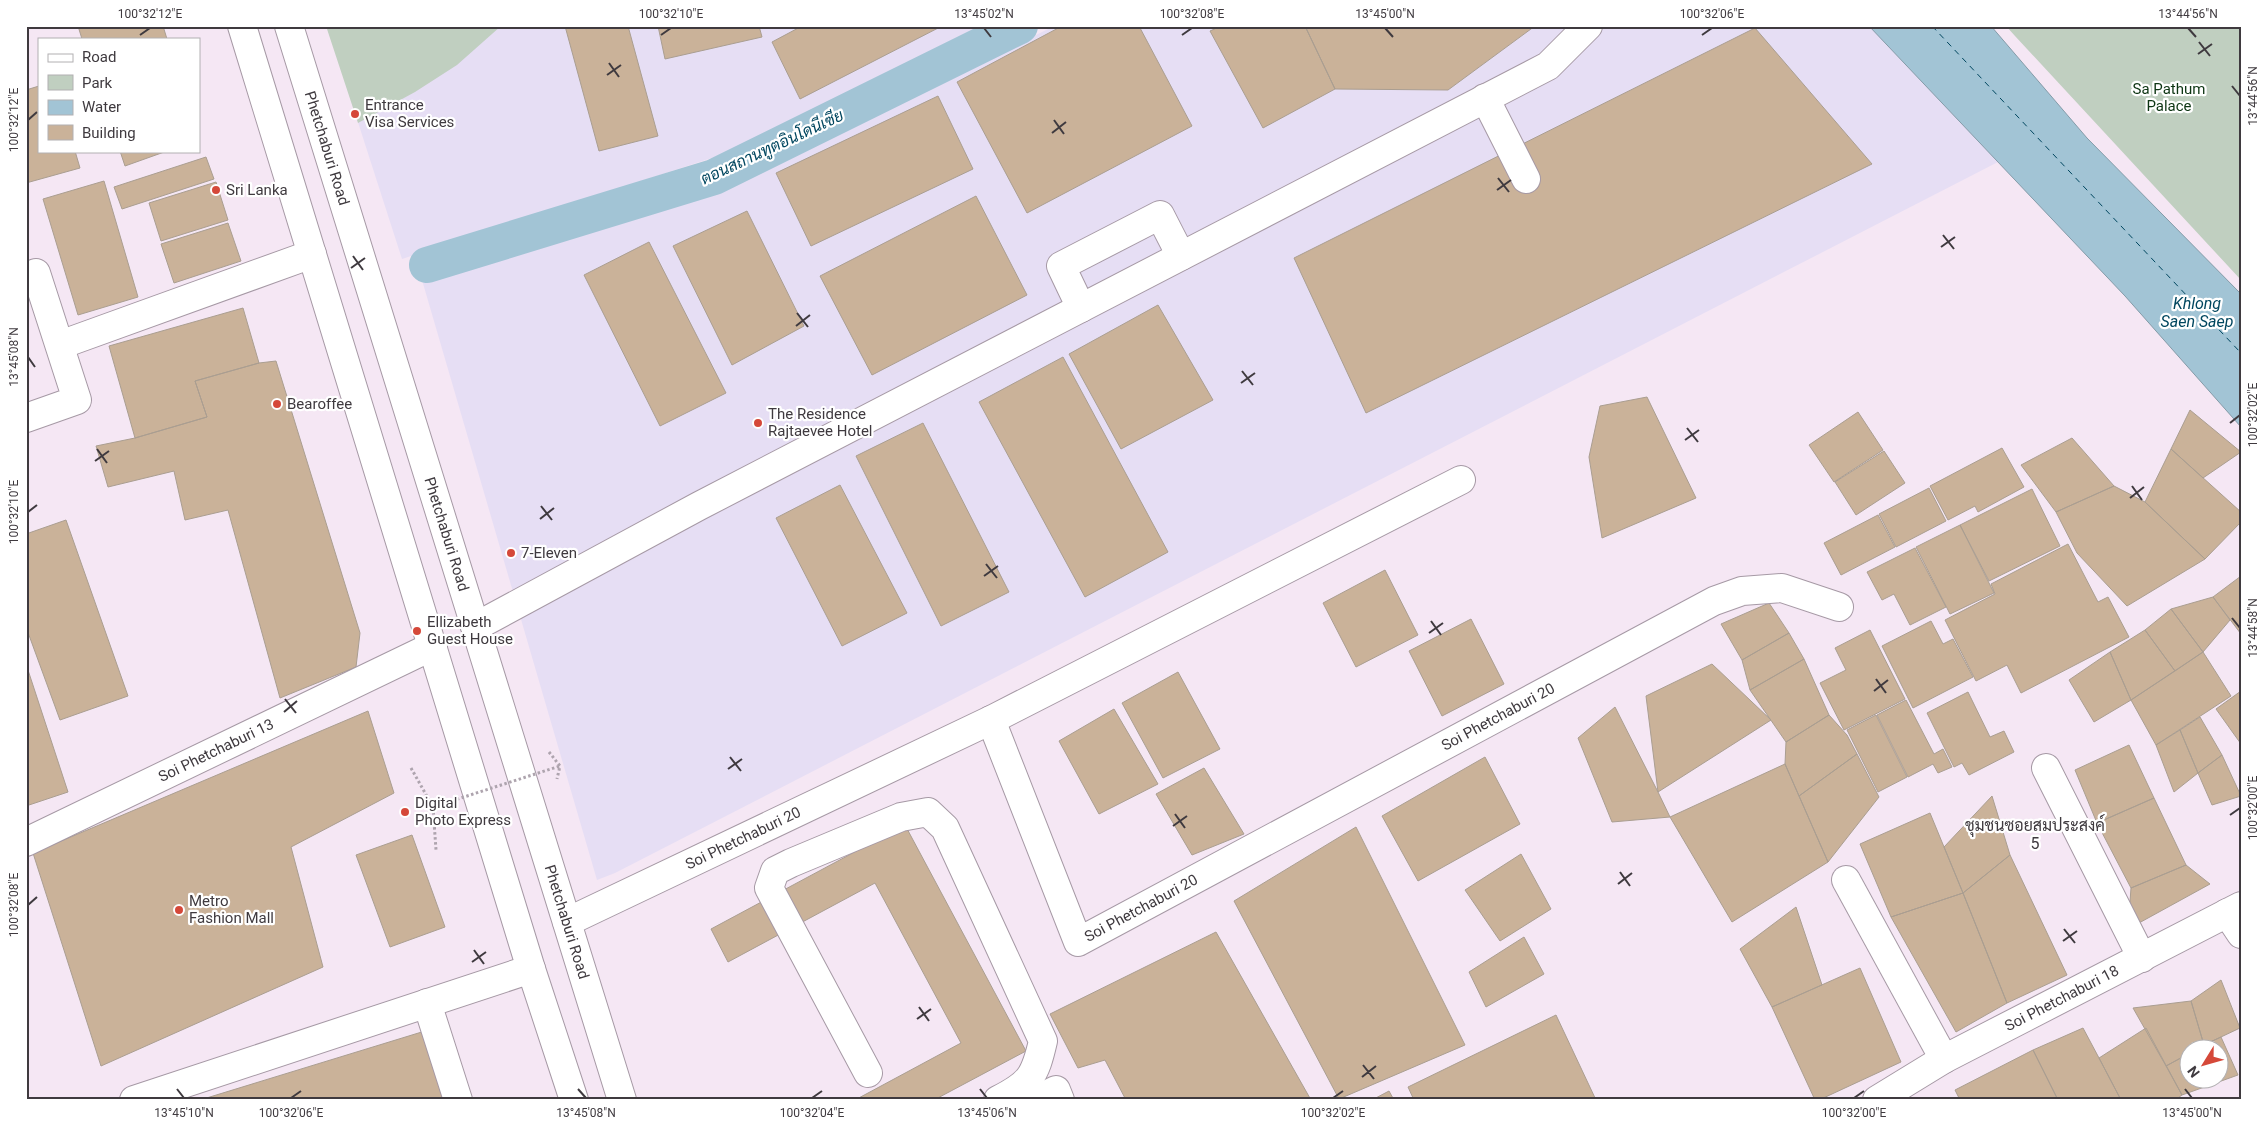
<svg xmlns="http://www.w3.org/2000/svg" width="2267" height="1126" font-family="Roboto,Sarabun,sans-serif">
  <rect width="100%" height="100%" fill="#f5e7f4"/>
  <!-- commercial -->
  <path fill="#e6def4" d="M327 26H982L730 152 402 259Z
    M1054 26H1869L1998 162 615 873 597 880 422 280 741 182Z"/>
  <!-- green -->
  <path fill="#c0cfc0" d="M326 26H501L457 65 415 92 358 123Z
    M2006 26H2241V280L2015 36Z"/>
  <!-- water -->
  <path fill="#a2c4d5" stroke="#849ba8" d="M1869 26H1991L2087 138 2241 294V427L2125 296Z"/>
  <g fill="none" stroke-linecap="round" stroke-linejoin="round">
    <!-- canal -->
    <path stroke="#a2c4d5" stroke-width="36" d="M427 265 714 177 1020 26"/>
    <!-- ferry -->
    <path stroke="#00465f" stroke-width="1" stroke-dasharray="6 5" stroke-linecap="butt" d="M1932 26 2241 353"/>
  </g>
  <!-- building -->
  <path fill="#cab299" stroke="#aa9e91" d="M78 26H163L167 39H82Z
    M565 26H628L658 136 599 151Z
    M658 26H759L762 37 665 59Z
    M802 26H942L800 99 772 42Z
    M1062 26H1139L1192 126 1027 213 957 82Z
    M1221 26H1305L1335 89 1263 128 1210 31Z
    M1305 26H1535L1448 90 1335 89Z
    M1755 28 1872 164 1366 413 1294 258Z
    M39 86V151H75L80 168 26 183V90Z
    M938 96 973 169 811 246 776 173Z
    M120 151H167L125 166Z
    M206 157 214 179 122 209 114 187Z
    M104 181 138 297 78 315 43 199Z
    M216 182 228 220 161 241 149 203Z
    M976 196 1027 295 872 375 820 276Z
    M747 211 804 326 732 365 673 246Z
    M228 223 241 261 174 283 161 244Z
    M649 242 726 393 660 426 584 275Z
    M1158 305 1213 400 1121 449 1069 354Z
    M243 308 259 363 195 381 207 417 135 438 109 346Z
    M1063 357 1168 552 1085 597 979 402Z
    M276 361 360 633 356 667 280 698 228 510 185 520 174 471 108 487 96 446 135 438 207 417 195 381 259 363Z
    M1647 397 1696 498 1602 538 1589 457 1600 406Z
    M2190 410 2241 452 2203 478 2171 449Z
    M1858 412 1883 450 1834 482 1809 445Z
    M923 423 1009 592 941 626 856 456Z
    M2072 438 2114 486 2056 512 2021 465Z
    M2002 448 2024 487 1978 512 1975 506 1948 520 1930 486Z
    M2171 449 2241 512V522L2205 559 2145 502Z
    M1884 451 1905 483 1856 515 1835 482Z
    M840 485 907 613 842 646 776 518Z
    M2114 486 2145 502 2205 559 2127 606 2077 553 2056 512Z
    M1929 488 1946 521 1896 547 1879 514Z
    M2032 489 2060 546 1989 581 1960 525Z
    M1878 515 1895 547 1841 575 1824 543Z
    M66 520 128 696 60 720 26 627V534Z
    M1960 525 1994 593 1950 614 1916 547Z
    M2068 544 2098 602 2108 597 2129 637 2021 693 2007 665 1976 681 1945 620 1995 594 1991 584Z
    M1915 548 1946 607 1910 625 1894 594 1882 600 1867 572Z
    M1385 570 1418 635 1356 667 1323 603Z
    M2241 576V634L2213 597Z
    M2213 597 2230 620 2203 652 2171 609Z
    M1769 603 1789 633 1742 660 1721 624Z
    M2171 609 2203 652 2175 671 2145 630Z
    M1471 619 1504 684 1442 716 1409 651Z
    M1931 621 1943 644 1953 639 1973 677 1913 708 1882 646Z
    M1870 630 1905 699 1844 730 1820 683 1846 670 1835 648Z
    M2145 630 2175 671 2131 700 2110 652Z
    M1789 633 1804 659 1750 690 1742 660Z
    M2110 652 2131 700 2094 722 2069 680Z
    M2203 652 2231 696 2156 745 2131 700Z
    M1804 659 1829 715 1786 742 1750 690Z
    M26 664 68 792 26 806Z
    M1712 664 1771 720 1658 792 1646 696Z
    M1178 672 1220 749 1163 778 1122 703Z
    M2241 691V744L2216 709Z
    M1968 692 1990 737 2004 731 2014 752 1969 775 1962 763 1954 767 1927 713Z
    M1906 700 1934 754 1943 749 1952 767 1938 773 1933 764 1908 777 1877 715Z
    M1615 707 1658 792 1670 817 1612 822 1578 738Z
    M1114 709 1158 784 1099 814 1059 741Z
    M368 711 394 793 291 847 323 967 101 1066 33 853Z
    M1829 715 1847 735 1857 754 1799 796 1785 764 1786 742Z
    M1876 715 1907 777 1878 792 1847 730Z
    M2200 717 2222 755 2198 773 2180 730Z
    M2180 730 2198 773 2174 792 2156 745Z
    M2129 745 2154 798 2097 823 2075 770Z
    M1857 754 1879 797 1828 862 1799 796Z
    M2222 755 2241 796 2212 805 2198 773Z
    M1485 757 1520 824 1418 881 1382 816Z
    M1785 764 1828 862 1732 922 1670 817Z
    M1204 768 1244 834 1192 855 1156 794Z
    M1992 796 2010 855 1963 893 1944 847Z
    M2154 798 2186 865 2131 888 2097 823Z
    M1930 813 1963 893 1891 917 1860 844Z
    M905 825 1026 1051 934 1100H855L961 1043 875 883 728 962 711 929Z
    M1356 827 1465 1045 1339 1099 1234 901Z
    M412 835 445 927 390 947 356 855Z
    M1521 854 1551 909 1500 941 1465 890Z
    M2010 855 2067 975 2007 1003 1963 893Z
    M2186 865 2210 884 2128 929 2131 888Z
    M1963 893 2007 1003 1956 1032 1891 917Z
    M1796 907 1822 985 1772 1007 1740 949Z
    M1216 932 1311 1100H1126L1105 1060 1078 1068 1050 1014Z
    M1524 937 1544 974 1486 1007 1469 972Z
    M1860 968 1901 1062 1819 1100H1815L1772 1007Z
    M2221 980 2240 1028 2204 1045 2191 1001Z
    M2191 1001 2204 1045 2197 1048H2190V1053L2166 1066 2133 1008Z
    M1556 1015 1596 1100H1414L1408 1087Z
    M2083 1028 2099 1058 2121 1100H2058L2033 1050Z
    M2146 1028 2182 1095 2175 1100H2121L2099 1058Z
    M425 1031 446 1100H200Z
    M2221 1037 2238 1075 2182 1095 2166 1066 2190 1053V1078H2220V1048H2197Z
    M2033 1050 2058 1100H1960L1955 1090Z
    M1389 1091 1394 1100H1372Z"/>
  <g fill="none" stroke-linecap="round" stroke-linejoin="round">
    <defs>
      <g id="minor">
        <path d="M1485 98 1526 179"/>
        <path d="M26 277 36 273 77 400 26 418"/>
        <path d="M1081 308 1061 266 1160 215 1181 256"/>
        <path d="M60 345 312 254"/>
        <path d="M475 627 699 506 1548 66 1588 26"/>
        <path id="s1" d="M991 720 1078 942 1714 601 1742 591 1782 588 1839 607"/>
        <path d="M2046 768 2142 958"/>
        <path id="s2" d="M26 842 433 646"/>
        <path d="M1846 880 1944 1059"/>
        <path d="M2227 913 2241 934"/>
        <path id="s3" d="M567 922 991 720 1461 480"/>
        <path d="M427 1003 458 1100"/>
        <path d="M868 1073 769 888 775 871 791 863 901 817 928 812 945 828 1043 1041C1035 1076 1030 1084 998 1100"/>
        <path d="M134 1100 531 969"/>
        <path d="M1036 1100 1056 1090 1060 1100"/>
        <path id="s4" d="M1877 1100 1944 1059 2241 906"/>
      </g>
      <g id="major">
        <path d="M242 26 531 969 574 1100"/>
        <path id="s5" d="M289 26 622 1100"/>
      </g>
    </defs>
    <!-- minor casing -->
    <use href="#minor" stroke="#a699a5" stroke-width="30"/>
    <!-- major casing -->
    <use href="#major" stroke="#a699a5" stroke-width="30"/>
    <!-- path -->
    <path stroke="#aea4ae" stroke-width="3" stroke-dasharray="2.5 2.5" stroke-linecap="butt" d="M549 752 560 766 557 779
      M411 768 433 807 436 850"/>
    <!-- minor -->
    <use href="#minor" stroke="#fff" stroke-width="28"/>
    <!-- major -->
    <use href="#major" stroke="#fff" stroke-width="28"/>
    <!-- path-bridge -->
    <path stroke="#aea4ae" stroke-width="3" stroke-dasharray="2.5 2.5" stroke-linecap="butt" d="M433 807 560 766"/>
  </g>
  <!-- ticks -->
  <path fill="none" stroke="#3f3a3f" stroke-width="2" d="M984 28 991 37M1385 28 1393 37M2188 28 2196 37M140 35 150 28M661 35 671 28M1182 35 1192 28M1702 35 1712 28M2199 42 2210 56M2198 54 2212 44M609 63 619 77M607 75 621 65M2232 86 2240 96M28 120 37 112M1054 120 1064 134M1052 133 1066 122M1498 178 1509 192M1497 190 1511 180M1943 235 1954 249M1941 247 1955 237M353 256 363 270M351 268 365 258M797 313 808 327M796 326 810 315M28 357 35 367M1242 371 1253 385M1241 383 1255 373M2230 423 2240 415M1687 428 1698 442M1685 440 1699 430M97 449 107 463M95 461 109 451M2132 486 2142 500M2130 498 2144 487M541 506 552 520M28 512 37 505M540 519 554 508M986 564 997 578M984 576 998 566M2232 618 2240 628M1431 621 1441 635M1429 633 1443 623M1876 679 1886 693M1874 691 1888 680M285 699 296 713M284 712 297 701M730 757 741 771M728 769 742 759M1175 814 1185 828M2230 815 2240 808M1173 826 1187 816M1620 872 1630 886M1618 884 1632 873M28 905 37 897M2064 929 2075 943M2063 941 2077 931M474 950 484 964M472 962 486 952M919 1007 929 1021M917 1019 931 1009M1363 1065 1374 1079M1362 1077 1376 1066M177 1089 184 1098M578 1089 586 1098M980 1089 987 1098M2185 1089 2192 1098M291 1098 301 1091M812 1098 822 1091M1333 1098 1343 1091M1854 1098 1864 1091"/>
  <!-- markers -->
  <g fill="#d54839" stroke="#fff" stroke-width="2">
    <circle cx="355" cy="114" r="5"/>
    <circle cx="216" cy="190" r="5"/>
    <circle cx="277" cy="404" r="5"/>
    <circle cx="758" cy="423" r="5"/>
    <circle cx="511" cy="553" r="5"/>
    <circle cx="417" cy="631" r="5"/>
    <circle cx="405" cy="812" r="5"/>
    <circle cx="179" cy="910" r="5"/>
  </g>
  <g text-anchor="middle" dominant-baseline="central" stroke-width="4.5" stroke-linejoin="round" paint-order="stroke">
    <!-- park labels -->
    <g font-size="15" fill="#0d3513" stroke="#fff">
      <text x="2169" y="89">Sa Pathum<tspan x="2169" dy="17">Palace</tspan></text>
    </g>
    <!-- poi labels -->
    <g font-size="15" fill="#3f3a3f" stroke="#fff" text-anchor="start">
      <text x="365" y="105">Entrance<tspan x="365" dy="17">Visa Services</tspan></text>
      <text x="226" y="190">Sri Lanka</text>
      <text x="287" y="404">Bearoffee</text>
      <text x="768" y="414">The Residence<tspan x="768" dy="17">Rajtaevee Hotel</tspan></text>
      <text x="521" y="553">7-Eleven</text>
      <text x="427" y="622">Ellizabeth<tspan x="427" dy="17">Guest House</tspan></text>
      <text x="415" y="803">Digital<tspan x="415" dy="17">Photo Express</tspan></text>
      <text x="189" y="901">Metro<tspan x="189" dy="17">Fashion Mall</tspan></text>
    </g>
    <!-- street labels -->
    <g font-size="15" fill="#3f3a3f" stroke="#fff">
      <text stroke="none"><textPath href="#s5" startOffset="128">Phetchaburi Road</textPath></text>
      <text stroke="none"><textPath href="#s5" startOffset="532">Phetchaburi Road</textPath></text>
      <text stroke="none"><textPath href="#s1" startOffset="715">Soi Phetchaburi 20</textPath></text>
      <text stroke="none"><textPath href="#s2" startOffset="211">Soi Phetchaburi 13</textPath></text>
      <text stroke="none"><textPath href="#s3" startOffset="195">Soi Phetchaburi 20</textPath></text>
      <text stroke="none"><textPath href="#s1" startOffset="310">Soi Phetchaburi 20</textPath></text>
      <text stroke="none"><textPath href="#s5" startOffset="938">Phetchaburi Road</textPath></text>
      <text stroke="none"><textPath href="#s4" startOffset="211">Soi Phetchaburi 18</textPath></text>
    </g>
    <!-- water labels -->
    <g font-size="16" font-style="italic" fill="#00465f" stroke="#fff">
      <text transform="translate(772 147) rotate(-25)">ตอนสถานทูตอินโดนีเซีย</text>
      <text x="2197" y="303">Khlong<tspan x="2197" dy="18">Saen Saep</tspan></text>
    </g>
    <!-- neighbourhood labels -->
    <g font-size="16" fill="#3f3a3f" stroke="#fff">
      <text x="2035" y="825">ชุมชนซอยสมประสงค์<tspan x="2035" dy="18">5</tspan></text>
    </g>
  </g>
  <!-- border -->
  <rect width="2267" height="1126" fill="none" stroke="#ffffff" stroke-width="55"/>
  <!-- legend -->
  <rect x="38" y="38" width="162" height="115" fill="#ffffff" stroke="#b2b0b2"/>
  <rect x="48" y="54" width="25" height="8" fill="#ffffff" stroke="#b2b0b2"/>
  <text x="82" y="62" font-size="15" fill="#3f3a3f">Road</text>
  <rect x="48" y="75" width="25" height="15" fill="#c0cfc0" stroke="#b2b0b2"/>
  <text x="82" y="88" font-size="15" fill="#3f3a3f">Park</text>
  <rect x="48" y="100" width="25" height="15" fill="#a2c4d5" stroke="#b2b0b2"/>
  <text x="82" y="112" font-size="15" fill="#3f3a3f">Water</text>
  <rect x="48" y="125" width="25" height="15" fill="#cab299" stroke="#b2b0b2"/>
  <text x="82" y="138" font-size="15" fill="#3f3a3f">Building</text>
  <!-- north arrow -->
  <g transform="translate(2204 1064) rotate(233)"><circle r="24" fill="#ffffff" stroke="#b2b0b2"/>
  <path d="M0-4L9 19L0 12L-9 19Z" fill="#d54839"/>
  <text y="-8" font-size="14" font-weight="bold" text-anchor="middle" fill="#3f3a3f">N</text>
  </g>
  <rect x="28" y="28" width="2212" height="1070" fill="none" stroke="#3f3a3f" stroke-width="2"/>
  <g font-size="12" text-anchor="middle" fill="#3f3a3f">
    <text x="150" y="18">100°32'12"E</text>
    <text x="671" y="18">100°32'10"E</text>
    <text x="984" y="18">13°45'02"N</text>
    <text x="1192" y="18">100°32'08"E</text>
    <text x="1385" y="18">13°45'00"N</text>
    <text x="1712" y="18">100°32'06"E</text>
    <text x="2188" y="18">13°44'56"N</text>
    <text transform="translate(2253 96) rotate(-90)" y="4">13°44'56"N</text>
    <text transform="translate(14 120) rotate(-90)" y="4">100°32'12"E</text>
    <text transform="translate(14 357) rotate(-90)" y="4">13°45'08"N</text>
    <text transform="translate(2253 415) rotate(-90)" y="4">100°32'02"E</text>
    <text transform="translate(14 512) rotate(-90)" y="4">100°32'10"E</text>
    <text transform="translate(2253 628) rotate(-90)" y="4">13°44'58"N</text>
    <text transform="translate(2253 808) rotate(-90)" y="4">100°32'00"E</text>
    <text transform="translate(14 905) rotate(-90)" y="4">100°32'08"E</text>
    <text x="184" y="1117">13°45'10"N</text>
    <text x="291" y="1117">100°32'06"E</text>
    <text x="586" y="1117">13°45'08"N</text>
    <text x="812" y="1117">100°32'04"E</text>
    <text x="987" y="1117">13°45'06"N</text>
    <text x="1333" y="1117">100°32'02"E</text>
    <text x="1854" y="1117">100°32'00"E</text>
    <text x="2192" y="1117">13°45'00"N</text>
  </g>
</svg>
